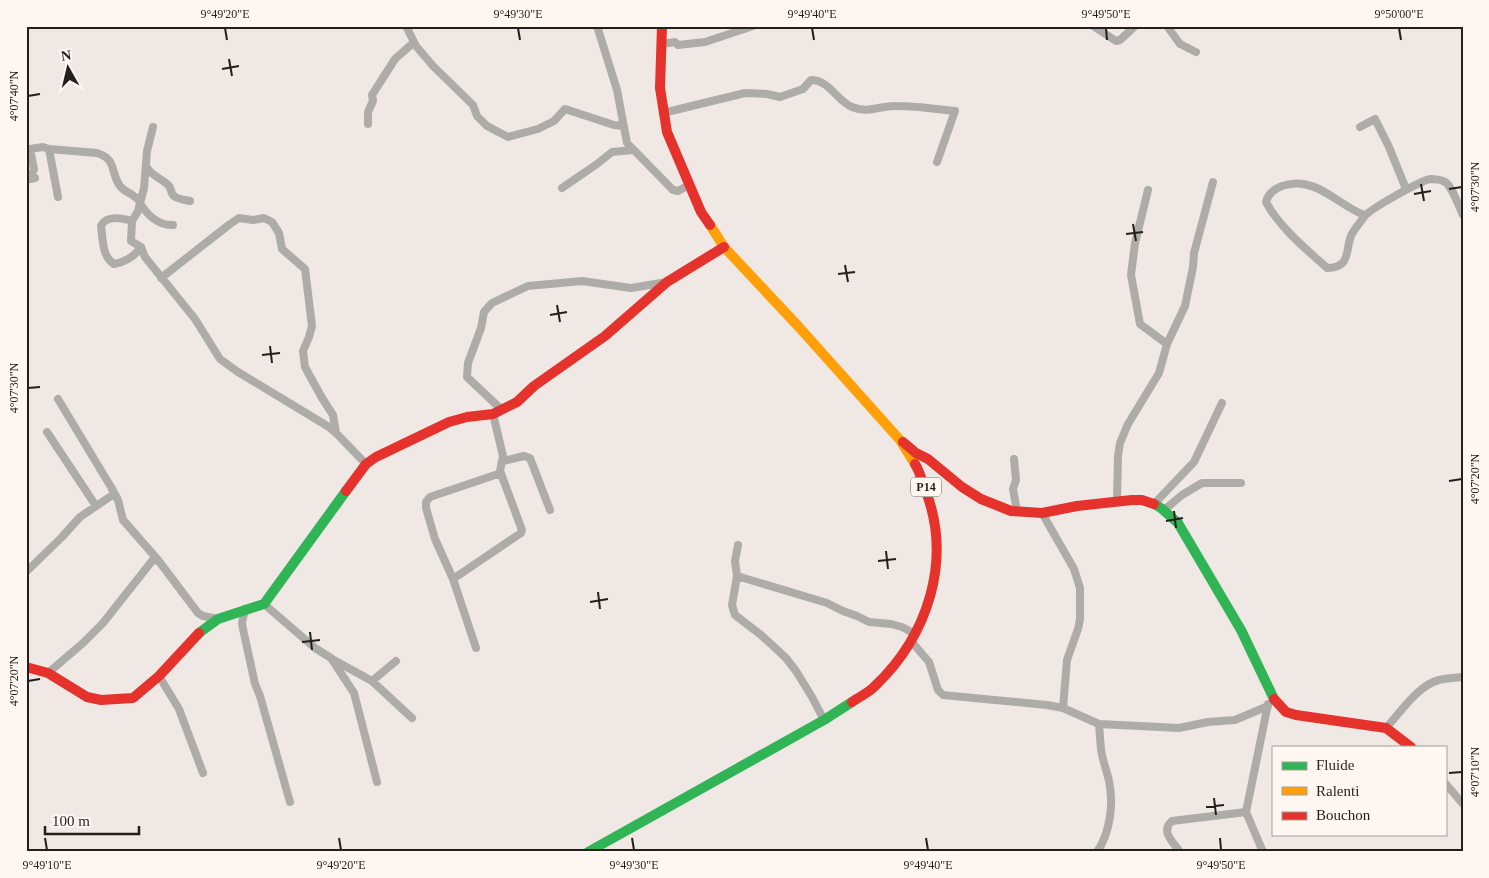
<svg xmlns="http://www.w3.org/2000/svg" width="1489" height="878" font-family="'Times New Roman',serif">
  <rect width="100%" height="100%" fill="#efe8e4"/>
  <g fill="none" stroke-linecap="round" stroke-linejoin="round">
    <!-- street -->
    <path stroke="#aeaca9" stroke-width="8" d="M406 26 416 46 433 66 473 105 477 116 487 126 508 137 538 129 554 121 565 109 614 125 623 126
      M597 26 617 90 627 143 673 190 678 191 689 185
      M1093 26 1116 41 1120 40 1135 26
      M1167 26 1180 44 1196 52
      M661 44 675 42 678 45 705 42 753 26
      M663 113 745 93 767 94 780 97 803 89 811 80C828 79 837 101 852 107 868 114 882 105 897 106 916 106 936 109 955 111L937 162
      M368 124V112L373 101 372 95 395 59 413 43
      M153 127 147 151 144 188 138 211 132 221 131 241 141 247 145 257 195 319 220 359 238 372 329 427 338 435 366 464
      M1360 127 1375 119 1389 147 1406 189
      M146 166C151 176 161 178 168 185 172 188 170 193 174 196 177 199 185 200 190 201
      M35 178 30 179 34 169 30 149 43 147 49 149
      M562 188 597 164 612 152 633 150
      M1148 190 1135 243 1131 275 1140 324 1167 344
      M58 197 49 149 97 153C117 159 110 172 120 186 124 192 130 192 135 197 140 200 137 198 140 203 147 215 159 226 173 225
      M1364 215C1336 204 1316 175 1282 186 1274 189 1268 194 1266 202 1279 227 1306 249 1327 268 1351 267 1345 252 1351 236 1354 229 1360 223 1364 217 1368 210 1420 181 1430 179 1435 179 1440 179 1445 182 1452 186 1459 207 1463 215
      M132 221C122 218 106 215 101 226 103 239 102 257 114 264 126 262 134 257 141 247
      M161 278 230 224 239 218 253 220 264 218 272 222 279 233 282 249 305 269 312 326 309 337 303 351 305 367 322 398 333 415 336 433
      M58 399 111 487 118 500 123 520 158 560 198 613 203 616 218 619
      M502 410 467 377 468 363 481 328 484 312 492 303 528 286 582 281 631 288 667 282
      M47 432 96 506
      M1014 459 1016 480 1013 489 1017 511
      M503 461 524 456 530 458 550 510
      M1117 501 1118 456 1120 443 1128 424 1159 373 1167 344 1185 306 1193 267 1194 253 1213 182
      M1154 504 1194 462 1222 403
      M1164 510 1182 495 1202 483H1241
      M1042 513 1074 569 1080 588V619L1078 629 1067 660 1063 708
      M738 545 735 561 737 576 732 605 735 615 761 635 786 658 796 671 812 697 824 720
      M26 572 62 537 80 517 114 494
      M737 576 827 603 843 611 857 616 869 622 891 624 902 627 915 634
      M453 579 435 539 426 508V502L430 497 501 473
      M264 604 315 648 331 658 354 693 377 782
      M245 609 242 623 243 629 255 684 260 696 290 802
      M911 641 929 662 938 690 943 695 1047 705 1063 708 1099 724 1179 728 1208 722 1235 720 1268 706
      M476 648 453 579 521 533 522 530 500 471 503 456 493 414
      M332 659 372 681 412 718
      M48 673 83 643 103 623 152 561 158 560
      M159 676 179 709 203 773
      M372 681 396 661
      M1386 728C1400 713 1418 685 1439 680 1446 678 1455 678 1463 677
      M1445 783 1463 804
      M1097 852C1110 833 1114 804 1109 781 1107 772 1104 764 1102 755 1100 745 1100 734 1099 724
      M1180 852C1173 842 1160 831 1172 821L1246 812
      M1263 852 1246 812 1268 704"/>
    <!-- fast -->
    <path stroke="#30b455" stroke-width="10" d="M1154 504 1161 508 1178 523 1241 630 1274 699
      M199 633 218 619 264 604 346 491
      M588 852 824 720 852 702"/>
    <!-- slow -->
    <path stroke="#ff9f0a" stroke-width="10" d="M710 225 724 247 798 326 900 440 915 464"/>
    <!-- jam -->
    <path stroke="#e5322d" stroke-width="10" d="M662 26 660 88 667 132 701 212 710 225
      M903 442 916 453 928 459 962 487 981 499 1011 511 1042 513 1077 506 1132 500H1142L1154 504
      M346 491 366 464 376 457 449 422 467 417 493 414 517 402 534 386 605 336 667 282 724 247
      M26 667 48 673 87 697 101 700 133 698 159 676 199 633
      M1274 699 1286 712 1296 715 1386 728 1411 747
      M852 702C859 697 868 693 874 687 928 636 953 560 925 489 922 481 920 472 915 464"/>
  </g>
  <!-- ticks -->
  <path fill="none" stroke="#231f1c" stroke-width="2" d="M225 28 227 40M518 28 520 40M812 28 814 40M1106 28 1107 40M1399 28 1401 40M229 59 232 76M222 69 239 66M28 96 40 94M1421 184 1424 201M1449 189 1462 187M1414 194 1431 191M1133 224 1136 241M1126 234 1143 232M845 265 848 282M838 274 855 272M557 305 560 322M550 315 567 312M270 346 272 363M262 355 280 353M28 388 40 387M1449 481 1462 479M1174 511 1176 528M1166 521 1183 518M886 551 888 569M878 561 896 559M598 592 600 609M590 602 608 599M310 632 312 650M302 642 320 640M28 681 40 679M1449 773 1462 772M1214 798 1216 815M1206 807 1224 805M45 838 47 850M339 838 341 850M632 838 634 850M926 838 928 850M1220 838 1221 850"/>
  <g text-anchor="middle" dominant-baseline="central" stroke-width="4.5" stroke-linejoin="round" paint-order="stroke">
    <!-- shield labels -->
    <rect fill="#fdf6f1" stroke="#64605c" stroke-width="1" x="911" y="477.5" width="30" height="19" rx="4"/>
    <g font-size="12" font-weight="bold" fill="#231f1c">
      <text x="926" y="487">P14</text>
    </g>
  </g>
  <!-- border -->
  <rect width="1489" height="878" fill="none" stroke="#fdf6f1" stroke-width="55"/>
  <!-- legend -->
  <rect x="1272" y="746" width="175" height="90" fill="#fdf6f1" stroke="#a6a09c"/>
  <rect x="1282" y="762" width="25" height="8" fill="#30b455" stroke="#a6a09c"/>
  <text x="1316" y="770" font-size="15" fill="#231f1c">Fluide</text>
  <rect x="1282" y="787" width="25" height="8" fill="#ff9f0a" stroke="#a6a09c"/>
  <text x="1316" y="796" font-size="15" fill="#231f1c">Ralenti</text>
  <rect x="1282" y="812" width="25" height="8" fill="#e5322d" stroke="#a6a09c"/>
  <text x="1316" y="820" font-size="15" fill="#231f1c">Bouchon</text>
  <!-- north arrow -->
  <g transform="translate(68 68) rotate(352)" stroke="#fdf6f1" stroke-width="4" paint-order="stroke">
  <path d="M0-4L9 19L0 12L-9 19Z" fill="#231f1c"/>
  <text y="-8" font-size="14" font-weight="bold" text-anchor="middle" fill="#231f1c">N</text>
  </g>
  <!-- scale -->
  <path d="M45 826v8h94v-8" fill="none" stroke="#231f1c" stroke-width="2.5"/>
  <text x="52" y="826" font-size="15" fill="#231f1c" stroke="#fdf6f1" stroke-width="4" paint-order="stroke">100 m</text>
  <rect x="28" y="28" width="1434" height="822" fill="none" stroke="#231f1c" stroke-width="2"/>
  <g font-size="12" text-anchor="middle" fill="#231f1c">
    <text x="225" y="18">9°49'20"E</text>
    <text x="518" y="18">9°49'30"E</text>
    <text x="812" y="18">9°49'40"E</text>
    <text x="1106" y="18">9°49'50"E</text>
    <text x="1399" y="18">9°50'00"E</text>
    <text transform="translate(14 96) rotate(-90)" y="4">4°07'40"N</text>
    <text transform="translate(1475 187) rotate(-90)" y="4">4°07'30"N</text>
    <text transform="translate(14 388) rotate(-90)" y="4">4°07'30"N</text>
    <text transform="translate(1475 479) rotate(-90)" y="4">4°07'20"N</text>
    <text transform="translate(14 681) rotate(-90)" y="4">4°07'20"N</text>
    <text transform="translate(1475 772) rotate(-90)" y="4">4°07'10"N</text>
    <text x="47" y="869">9°49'10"E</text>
    <text x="341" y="869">9°49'20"E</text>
    <text x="634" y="869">9°49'30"E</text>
    <text x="928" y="869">9°49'40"E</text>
    <text x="1221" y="869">9°49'50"E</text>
  </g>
</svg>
